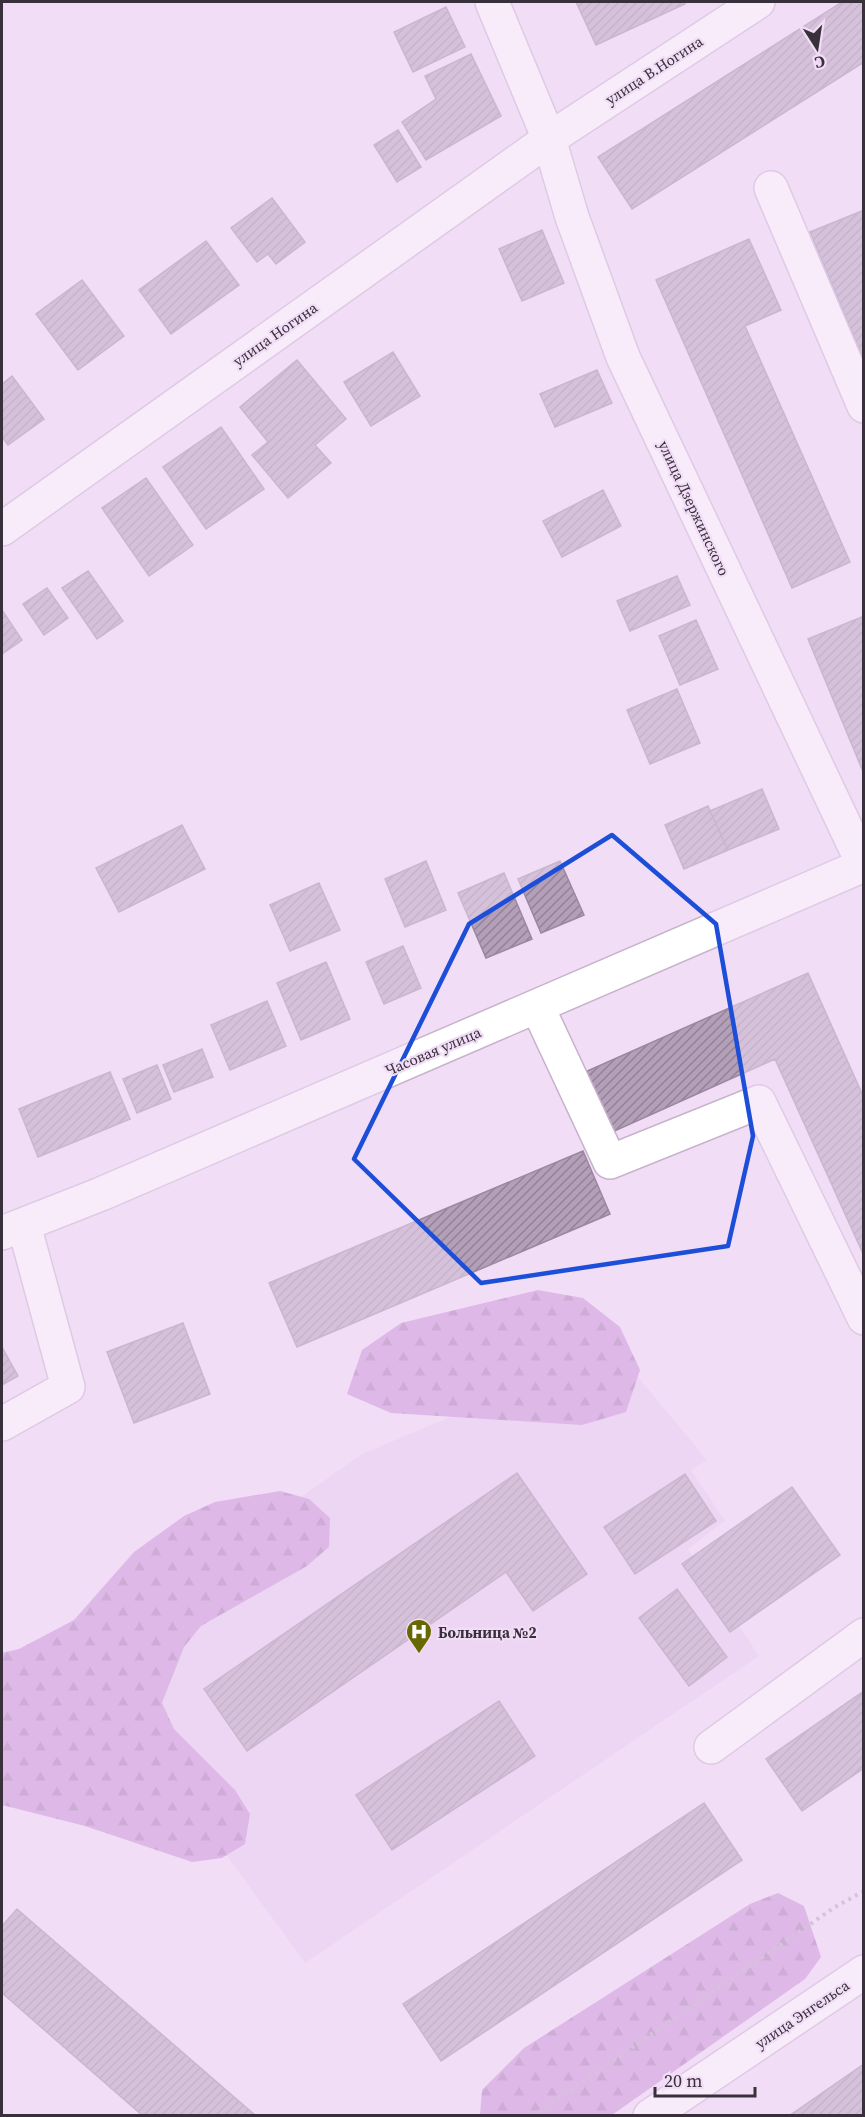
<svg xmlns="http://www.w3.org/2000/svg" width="865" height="2117" font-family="'Source Serif 4',serif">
  <defs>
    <pattern id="forest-firs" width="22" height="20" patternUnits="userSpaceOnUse" patternTransform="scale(1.5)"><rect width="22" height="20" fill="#c58dd3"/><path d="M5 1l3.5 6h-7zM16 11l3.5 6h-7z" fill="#a174ac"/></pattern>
    <pattern id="building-hatch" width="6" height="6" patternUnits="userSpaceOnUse" patternTransform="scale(1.5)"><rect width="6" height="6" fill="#b39fb8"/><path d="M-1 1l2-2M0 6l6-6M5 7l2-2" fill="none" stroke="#938297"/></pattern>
  </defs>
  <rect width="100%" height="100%" fill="#f2ddf7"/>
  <!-- built -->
  <path fill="#e7ceee" d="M614 1348 707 1460 691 1470 725 1521 688 1549 759 1656 305 1963 79 1653 362 1454Z"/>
  <!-- forest -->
  <path fill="url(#forest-firs)" d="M538 1290 583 1298 620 1327 640 1370 626 1412 582 1425 391 1413 347 1394 362 1350 401 1323Z
    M280 1491 309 1499 330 1518 329 1547 307 1566 201 1626 184 1647 162 1703 174 1729 235 1790 250 1814 245 1844 222 1858 192 1862 85 1826 2 1805V1653L19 1649 74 1620 134 1552 184 1516 215 1502Z
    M778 1893 804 1906 821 1957 805 1979 612 2115H480L482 2090 524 2048 750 1904Z"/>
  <!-- building -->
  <path fill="url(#building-hatch)" stroke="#9b88a0" stroke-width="1.5" d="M576 2H684L685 4 596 45Z
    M842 2H864V62L632 209 598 157Z
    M446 7 465 47 413 72 394 32Z
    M471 54 501 116 426 160 402 122 436 99 425 76Z
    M398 130 421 167 397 182 374 145Z
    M272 198 305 242 276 264 268 254 257 262 231 228Z
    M864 210V361L810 232Z
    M542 230 564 283 522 301 499 249Z
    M749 239 781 310 745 326 850 562 792 588 656 280Z
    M206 241 239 285 171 334 139 290Z
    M82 280 124 336 78 370 36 314Z
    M393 352 420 396 371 426 344 382Z
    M297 360 346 419 315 445 331 463 288 498 252 455 268 442 240 407Z
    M597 370 612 403 555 427 540 394Z
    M12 376 44 419 8 445 2 437V384Z
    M221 427 264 489 206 529 163 467Z
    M146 478 193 545 149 576 102 508Z
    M603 490 621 526 562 557 543 521Z
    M88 571 123 621 97 639 62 588Z
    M677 576 690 605 630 631 617 601Z
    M47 588 68 618 44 635 23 604Z
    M2 610 22 640 2 654Z
    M864 616V774L808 639Z
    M696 620 718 669 680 685 659 636Z
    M677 689 700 743 650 764 627 710Z
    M762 789 779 829 728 850 710 811Z
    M708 806 728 850 684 869 665 825Z
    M182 825 205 869 119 912 96 868Z
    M426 861 446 910 405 927 385 879Z
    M560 861 584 915 541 933 518 879Z
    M504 873 532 939 486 958 458 893Z
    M319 883 340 930 290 951 270 905Z
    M403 946 421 988 384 1004 366 962Z
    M326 962 350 1019 301 1040 277 983Z
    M808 973 864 1098V1256L775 1059 610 1133 583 1073Z
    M267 1001 286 1046 230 1070 211 1025Z
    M202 1049 213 1077 174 1092 163 1065Z
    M157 1065 171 1099 137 1113 123 1079Z
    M110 1072 130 1119 38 1157 19 1109Z
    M583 1151 610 1214 297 1347 269 1283Z
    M183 1323 210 1394 134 1423 107 1352Z
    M2 1347 18 1376 2 1385Z
    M517 1473 587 1574 533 1611 506 1572 247 1751 204 1689Z
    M685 1474 716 1521 635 1574 604 1527Z
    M792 1487 840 1555 730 1632 682 1564Z
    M677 1589 727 1657 689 1686 639 1618Z
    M864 1691V1768L802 1811 766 1759Z
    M499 1701 535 1756 392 1850 356 1795Z
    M704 1803 742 1860 441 2061 403 2004Z
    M17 1909 256 2116H143L2 1993V1926Z
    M864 2064V2116H789Z"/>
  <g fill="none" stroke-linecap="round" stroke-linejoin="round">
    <defs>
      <path id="minor" d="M492 2 549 139 572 217 623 357 864 866
        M771 188 864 406
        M2 529 549 139 758 2
        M537 1006 610 1162 759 1102 864 1318
        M2 1233 101 1194 864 865
        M2 1424 68 1387 24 1225
        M711 1747 864 1635"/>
      <path id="major" d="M650 2116 864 1972"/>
    </defs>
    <!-- minor casing -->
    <use href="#minor" stroke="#c8b3cd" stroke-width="36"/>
    <!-- major casing -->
    <use href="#major" stroke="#c8b3cd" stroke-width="36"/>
    <!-- path -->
    <path stroke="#b3a2b7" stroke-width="4" stroke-dasharray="3 4.5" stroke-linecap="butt" d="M533 2116 835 1907 864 1891"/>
    <!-- minor -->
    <use href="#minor" stroke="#fff" stroke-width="33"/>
    <!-- major -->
    <use href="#major" stroke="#fff" stroke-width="33"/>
  </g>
  <!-- marked area -->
  <path d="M0 0H865V2117H0ZM612 835 716 924 753 1136 728 1246 481 1283 354 1159 469 924Z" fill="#f2ddf7" fill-opacity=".55" fill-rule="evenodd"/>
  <path fill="none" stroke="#1d4ed8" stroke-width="4.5" stroke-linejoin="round" d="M612 835 716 924 753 1136 728 1246 481 1283 354 1159 469 924Z"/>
  <!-- icons -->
  <defs>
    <symbol id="hospital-pin" viewBox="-11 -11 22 30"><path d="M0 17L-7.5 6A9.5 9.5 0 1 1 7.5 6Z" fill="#686802" stroke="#f2ddf7"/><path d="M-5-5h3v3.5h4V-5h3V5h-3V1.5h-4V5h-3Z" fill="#fff"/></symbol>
  </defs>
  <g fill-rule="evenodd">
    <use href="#hospital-pin" x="404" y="1617" width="30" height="40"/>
  </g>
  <g text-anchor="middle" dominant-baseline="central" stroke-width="4.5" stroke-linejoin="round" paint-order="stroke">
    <!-- street labels -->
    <g font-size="15" fill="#38303a" stroke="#f2ddf7">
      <text transform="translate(654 70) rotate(-33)">улица В.Ногина</text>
      <text transform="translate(275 334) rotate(-35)">улица Ногина</text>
      <text transform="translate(694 508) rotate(65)">улица Дзержинского</text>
      <text transform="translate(433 1051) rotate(-23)">Часовая улица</text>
      <text transform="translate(802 2014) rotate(-34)">улица Энгельса</text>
    </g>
    <!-- poi labels -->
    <g font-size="15" font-weight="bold" fill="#38303a" stroke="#f2ddf7" text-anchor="start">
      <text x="438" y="1632">Больница №2</text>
    </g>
  </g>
  <!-- border -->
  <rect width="865" height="2117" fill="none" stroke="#38303a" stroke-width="6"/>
  <!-- north arrow -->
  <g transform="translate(817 48) rotate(168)" stroke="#f2ddf7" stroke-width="4.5" paint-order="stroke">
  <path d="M0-4.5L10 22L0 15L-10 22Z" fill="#38303a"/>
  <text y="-9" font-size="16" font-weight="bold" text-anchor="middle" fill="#38303a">С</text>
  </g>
  <!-- scale -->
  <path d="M655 2087v9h100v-9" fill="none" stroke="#38303a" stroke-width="3"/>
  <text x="664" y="2087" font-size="18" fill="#38303a" stroke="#f2ddf7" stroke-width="4.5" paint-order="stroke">20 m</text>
</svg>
